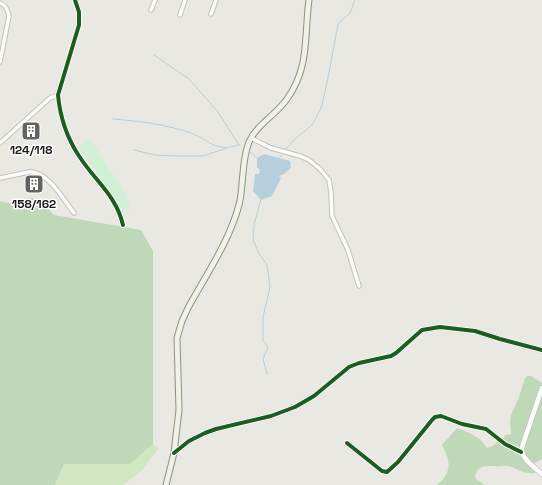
<svg xmlns="http://www.w3.org/2000/svg" width="542" height="485" font-family="'Space Grotesk',sans-serif">
  <rect width="100%" height="100%" fill="#e9e8e3"/>
  <!-- grass -->
  <path fill="#d0e7c1" d="M153 444 159 448 141 471 123 485H55L64 464H130Z"/>
  <!-- forest -->
  <path fill="#bfd9b8" d="M28 198 40 199 54 215 141 230 153 251V444L130 464H64L55 485H0V201L8 203Z
    M527 376H531L542 383V459L533 464 535 473C525 475 516 468 508 466 503 465 499 467 495 466 486 466 478 465 475 476L476 479 485 485H437C452 472 451 462 442 445L457 428C469 433 480 436 487 448 494 447 498 440 504 438L505 435 511 434 510 421 511 415 519 397 525 378Z"/>
  <!-- park -->
  <path fill="#d0f1d5" d="M91 139 107 166 122 187 131 209 124 211 78 147Z"/>
  <!-- water -->
  <path fill="#b6cfdd" d="M264 154 290 161 291 168 284 174 279 176 281 178 272 196 261 200 253 191 255 174H259L260 170 257 167V158Z"/>
  <g fill="none" stroke-linecap="round" stroke-linejoin="round">
    <!-- stream -->
    <path stroke="#b6cfdd" stroke-width="1" d="M113 119C138 121 163 124 188 132 209 139 214 153 239 145L218 112 189 79 154 55
      M286 149 295 139 312 125 321 108 327 83 338 24 350 13 355 0
      M134 150 155 155 178 156H203L227 148
      M250 152 257 158
      M279 158 282 155
      M261 199 254 225 253 239 258 252 267 265 270 287 263 317V340L268 347 263 359 267 374"/>
    <defs>
      <path id="minor" d="M75 0 79 12V25L58 95C60 116 67 138 79 156 95 181 116 195 123 225
        M0 3C6 5 8 11 9 16L0 62
        M151 10 155 0
        M211 14 216 0
        M180 15 185 0
        M251 138 271 148 300 156 309 160 320 169 329 180 331 192 332 216 348 250 359 286
        M0 143 50 98 58 95
        M0 178 29 172C47 170 64 200 74 213
        M347 443 382 471 387 472 398 462 432 420 435 417 441 416 462 424 486 429 505 444 521 452"/>
      <path id="tertiary" d="M542 388 522 447C520 458 534 467 542 474
        M174 453 189 441 205 433 216 429 271 416 295 407 314 396 349 367 359 363 391 356 396 353 422 330 440 327 475 331 500 339 542 350"/>
      <path id="secondary" d="M166 485 174 453 179 410 177 338 182 321 188 308C206 275 229 242 239 205 244 185 241 162 249 142 257 124 276 115 287 99 310 67 304 36 309 0"/>
    </defs>
    <!-- minor casing -->
    <use href="#minor" stroke="#c2c2bf" stroke-width="5.5"/>
    <!-- tertiary casing -->
    <use href="#tertiary" stroke="#c2c2bf" stroke-width="6"/>
    <!-- secondary casing -->
    <use href="#secondary" stroke="#8d927c" stroke-width="7"/>
    <!-- minor -->
    <use href="#minor" stroke="#fcfcfb" stroke-width="3.5"/>
    <!-- tertiary -->
    <use href="#tertiary" stroke="#fcfcfb" stroke-width="4.5"/>
    <!-- secondary -->
    <use href="#secondary" stroke="#f0f1e8" stroke-width="5"/>
    <defs>
      <path id="cycleway" d="M75 0 79 12V25L58 95C60 116 67 138 79 156 95 181 116 195 123 225
        M347 443 382 471 387 472 398 462 432 420 435 417 441 416 462 424 486 429 505 444 521 452
        M174 453 189 441 205 433 216 429 271 416 295 407 314 396 349 367 359 363 391 356 396 353 422 330 440 327 475 331 500 339 542 350"/>
    </defs>
    <!-- cycleway casing -->
    <use href="#cycleway" stroke="#fff" stroke-width="6"/>
    <!-- cycleway -->
    <use href="#cycleway" stroke="#1b5e20" stroke-width="4"/>
  </g>
  <!-- icons -->
  <defs>
    <symbol id="building-square" viewBox="-11 -11 22 22"><rect x="-9" y="-9" width="18" height="18" rx="4" fill="#636361" stroke="#fff"/><path d="M-4-6H4V6H1V3H-1V6H-4ZM-2.5-4.3h1.7v1.8h-1.7ZM.8-4.3h1.7v1.8H.8ZM-2.5-1h1.7V.8h-1.7ZM.8-1h1.7V.8H.8Z" fill="#fff"/></symbol>
  </defs>
  <g fill-rule="evenodd">
    <use href="#building-square" x="20" y="120" width="22" height="22"/>
    <use href="#building-square" x="23" y="173" width="22" height="22"/>
  </g>
  <g text-anchor="middle" dominant-baseline="central" stroke-width="3" stroke-linejoin="round" paint-order="stroke">
    <!-- poi labels -->
    <g font-size="12" font-weight="bold" fill="#1b1b1b" stroke="#fff">
      <text x="31" y="150">124/118</text>
      <text x="34" y="204">158/162</text>
    </g>
  </g>
</svg>
